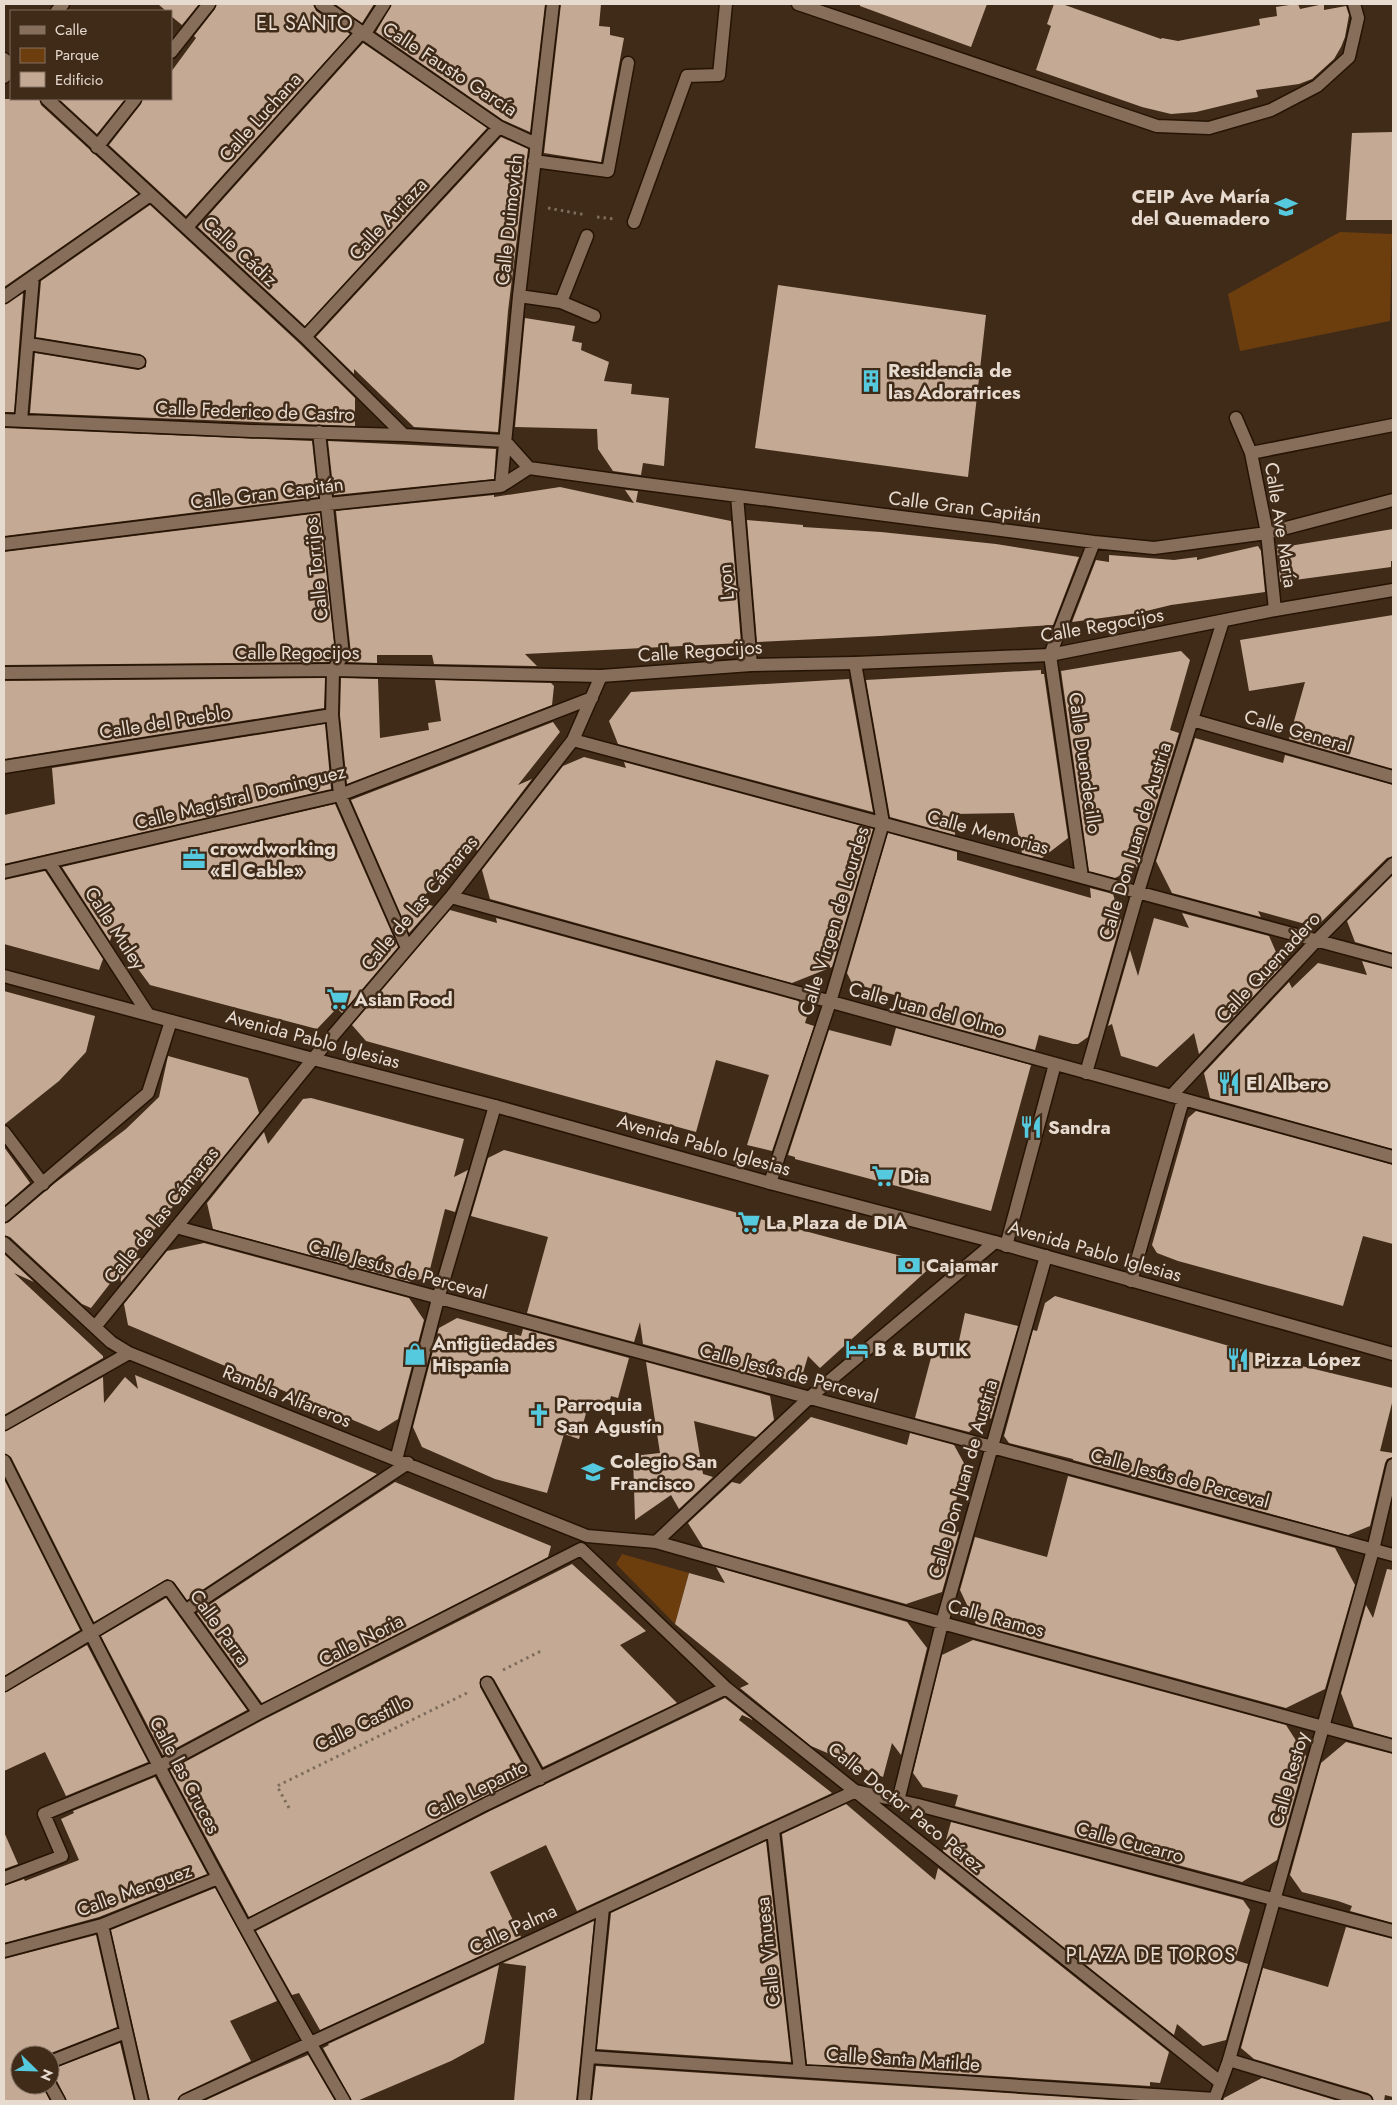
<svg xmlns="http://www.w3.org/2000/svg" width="1397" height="2105" font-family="Jost,sans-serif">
  <rect width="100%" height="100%" fill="#402b19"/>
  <!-- green -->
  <path fill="#6c3e0e" d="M1340 232 1392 234 1390 321 1240 351 1228 294Z
    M622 1554 689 1573 675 1624 616 1564Z"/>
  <!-- building -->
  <path fill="#c4aa95" d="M158 4H199L182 25 171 16V11H166Z
    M217 4H313L316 11 350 34 186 216 109 145 141 104 143 99H171V72L196 38 194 36 215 9Z
    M335 4H374L362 23Z
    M392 4H545L530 132 503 120 376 32Z
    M561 4H601L599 26 610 27V35L624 38 601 162 544 153Z
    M860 4H987L971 47 860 6Z
    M1054 4H1062L1161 39 1162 38 1178 41 1260 25 1259 19 1277 16 1276 7 1296 4H1298L1300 9 1324 4V10L1346 6 1349 15 1345 37 1341 47 1334 59 1312 79 1299 84 1256 90 1258 97 1196 112 1171 114 1142 107 1036 70 1051 26 1047 24Z
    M363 43 487 128 305 326 198 227Z
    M4 99H39L41 105 138 194 4 287Z
    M59 99H125L97 134Z
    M1393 132V220H1346L1352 133Z
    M501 137 528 149 508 311 498 432 414 427 354 369V374L316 337Z
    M150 205 299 343 355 398V426L30 413 35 353 138 370 146 367V359L140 354 36 337 41 281Z
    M778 285 986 315 968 477 755 448Z
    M23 293 14 412H4V305Z
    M525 318 575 326 572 341 582 343 581 350 609 362 604 381 632 384 631 394 669 398 664 466 643 463 641 475 613 471 598 449 597 429 515 427Z
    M4 428 312 441 318 497 4 536Z
    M328 441 496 449 494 479 334 495Z
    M560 487 634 503 625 490 638 491 636 502 731 521 741 643 525 654 537 666 434 664 432 655H377V663L348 662 351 654 336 511 494 495V497Z
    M320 513 335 653 329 662 4 665V552Z
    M747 520 803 525V527L881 532 996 544 1079 557 1053 625 880 636 757 642Z
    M1393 529V561H1391V567L1280 582 1277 548Z
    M1258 546 1261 551 1265 592 1171 605 1138 613 1072 622 1096 560 1109 562V555L1174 560 1197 557V560Z
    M1393 615V769L1289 739 1305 682 1249 691 1240 640Z
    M1181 651 1190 660 1170 730 1179 733 1137 867 1115 878 1089 871 1061 671Z
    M1041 670V674H1044L1068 838 1042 858 1022 853 1014 813 954 814 955 835 890 817 866 680Z
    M325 678 324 708 4 759V681Z
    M341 678 378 679 380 738 429 730 428 723 441 721 435 680 551 683 554 686 552 705 347 784 340 715Z
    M849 679 873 812 618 744 609 721 631 692Z
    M553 722 560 732 518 785 532 779 477 851 473 838 419 902 433 906 409 933 351 800Z
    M325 724 331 789 4 864V815L55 804 52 768Z
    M1195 738 1283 763 1285 755 1393 785V856L1387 858 1316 927 1258 911 1261 917 1172 893 1156 861Z
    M584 757 626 768 624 762 873 829 832 967 792 983 490 899 482 870 563 766Z
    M335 804 398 947 342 1013 337 1008 317 1029 150 985 112 934 110 941 62 867Z
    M888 833 957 852V860L1091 898 1090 888 1113 894 1121 921 1088 1037 1078 1044H1073L1039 1035 1035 1050 901 1013 905 998 852 983 847 973Z
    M45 871 103 959 99 970 4 944V880Z
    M1393 875V953L1355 942 1347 921Z
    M450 910 497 923 496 918 798 1001 808 1013 805 1023 814 1026 772 1151 747 1145 769 1075 716 1060 696 1132 366 1041 352 1025Z
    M1182 913 1269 936 1282 966 1199 1054 1194 1033 1157 1067 1121 1056 1112 1024 1108 1026 1130 950 1138 976 1154 918 1189 928Z
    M1362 961 1393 969V1149L1210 1098 1204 1073 1289 982 1292 988 1318 963 1367 975Z
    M4 991 95 1016 86 1052 59 1081 5 1124Z
    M896 1028 1031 1065 991 1211 795 1159V1157L788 1155 829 1030 891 1046Z
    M168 1056 248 1078 259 1113 202 1183 199 1174 130 1260 141 1258 121 1282 119 1272 91 1308 82 1304 10 1237 4 1235V1224L9 1222 55 1183 126 1129 159 1097Z
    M311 1098 464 1139 454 1177 468 1170 455 1212 445 1209 428 1277 410 1282 213 1229 207 1203 264 1132 268 1144 303 1099Z
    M1196 1111 1393 1165V1244L1363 1236 1343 1306 1178 1261 1157 1253 1152 1245 1188 1118Z
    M4 1147 30 1183 4 1206Z
    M504 1150 842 1241 934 1264 820 1368 808 1356 800 1383 767 1374V1378L643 1344 640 1322 634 1342 527 1313 548 1237 471 1216 488 1158Z
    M204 1243 409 1298 424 1320 398 1419 379 1431 128 1325 124 1304 167 1251Z
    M4 1254 34 1282 14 1273 103 1356V1358L4 1415Z
    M1055 1296 1285 1362 1393 1388V1399L1380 1451 1393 1453V1457L1387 1459 1385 1463 1370 1526 1348 1535 1073 1460V1459L1009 1443 1004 1436 1033 1330 1037 1331 1045 1303Z
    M965 1313 1018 1326 991 1419 988 1416 969 1432 915 1418 932 1354 939 1356 941 1346 957 1350Z
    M457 1318 521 1336 523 1329 629 1358 618 1398 611 1396 608 1407 589 1402 579 1439 564 1434 547 1493 495 1479 422 1447 413 1427 439 1328Z
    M646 1362 770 1396 774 1420 756 1437 694 1421 703 1474 713 1477 679 1509 671 1495 635 1520 633 1456 660 1453Z
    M135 1375 310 1446 377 1474 187 1600 174 1582 167 1579 94 1622 11 1457 4 1453V1432L103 1377 104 1403 125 1377 138 1389Z
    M811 1417 907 1445 910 1433 954 1445 965 1465 949 1529 959 1532 942 1592 906 1604 703 1547 688 1523 732 1482 740 1484Z
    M1068 1476 1335 1548 1355 1585 1325 1689 1286 1708 976 1624 960 1590 975 1537 1047 1557Z
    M4 1479 80 1630 4 1676Z
    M395 1482 551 1546 548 1557 262 1703 197 1613Z
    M572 1564 646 1631 620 1645 677 1703 543 1767 494 1679 491 1676H484L480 1679V1687L528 1775 249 1917 170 1770 263 1720Z
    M716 1567 907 1622 927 1648 901 1755 892 1743 883 1777 811 1746 740 1688 749 1684 675 1624 689 1573 725 1583Z
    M1387 1569 1393 1570V1738L1354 1727 1341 1693 1366 1605 1373 1618Z
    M166 1598 247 1710 163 1755 101 1636Z
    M973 1640 1286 1725 1306 1756 1277 1860 1242 1882 955 1806 958 1795 923 1787 913 1773 942 1655Z
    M87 1645 148 1762 66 1796 45 1752 4 1771V1693Z
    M725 1698 753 1720 742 1715 739 1720 832 1793 577 1911 546 1845 490 1872 521 1937 320 2030 299 1993 292 1995 256 1931 490 1811Z
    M1346 1742 1393 1754V1923L1350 1911 1352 1906 1338 1901 1302 1892 1290 1875 1321 1763Z
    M155 1777 207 1874 99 1917 4 1943V1886L24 1879 25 1881 79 1860 61 1819 74 1813 73 1811Z
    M846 1804 935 1880 938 1868 1169 2052 1160 2083 1150 2082V2086L807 2064 782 1834Z
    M951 1822 1243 1900 1250 1910 1235 1960 1248 1964 1226 2040 1203 2046 1177 2024 1174 2035 943 1851Z
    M4 1832 18 1864 4 1869Z
    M766 1841 791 2062 597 2049 611 1913Z
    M215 1888 277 2001 230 2021 251 2061 182 2094 177 2101H150L111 1930Z
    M594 1921 576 2101H514L526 1966 503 1963Z
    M1346 1927 1393 1939V2097L1385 2095 1384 2101H1374L1372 2096 1368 2093 1254 2059 1241 2048 1263 1968 1328 1987Z
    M96 1935 117 2027 46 2055H20V2085H42L50 2101H4V1959Z
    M499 1965 484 2043 451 2061 357 2101H352L323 2048 329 2045 328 2044Z
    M120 2043 134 2101H67L57 2081 50 2077V2070Z
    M308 2055 335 2101H204L259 2076Z
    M596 2066 1127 2101H592Z
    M1262 2078 1338 2101H1223L1224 2098Z"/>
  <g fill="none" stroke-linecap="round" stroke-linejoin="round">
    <defs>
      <path id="street" d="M321 4 499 127 536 144
        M798 4 1157 126 1209 128 1271 110 1317 86 1349 57 1358 18 1354 4
        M57 11 63 4
        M364 35 384 4
        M171 52 209 4
        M47 99 305 337 404 435
        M97 147 135 99
        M534 161 608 171 628 63
        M634 222 687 76 719 75 726 4
        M187 227 361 33
        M519 296 561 302 587 236
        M4 297 150 195
        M561 302 594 316
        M305 337 499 127
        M29 344 139 362
        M1236 418 1251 453 1267 533 1275 610
        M4 420 251 431 404 435 505 441
        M21 421 33 277
        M319 432 343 655 333 670 332 715 340 795 407 948
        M505 441 529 468 630 482 1094 542 1154 548 1267 533 1393 500
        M1251 453 1393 425
        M501 486 519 296 553 4
        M737 496 751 665
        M4 544 328 504 501 486 529 468
        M1192 720 1393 777
        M573 740 1393 961
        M4 767 332 715
        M49 862 148 1014
        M4 872 340 795 592 698
        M1082 877 1050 655 1094 542
        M451 897 1393 1157
        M1086 1073 1138 892 1223 621
        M1171 1096 1317 940 1393 864
        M4 1132 43 1184
        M770 1183 830 1002 883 823 855 663
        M4 1216 148 1093 171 1021
        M176 1227 1393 1555
        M4 1243 111 1342 129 1353 587 1536 656 1542 942 1623 1393 1746
        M1006 1246 1055 1064
        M1131 1281 1183 1100
        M95 1327 313 1059 451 897 573 740 601 676
        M4 1424 129 1353
        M396 1460 438 1299 495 1106
        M4 1461C112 1677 221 1893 344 2101
        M656 1542 809 1398 995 1242
        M581 1549 726 1688 1220 2082
        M185 1611 408 1463
        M487 1683 540 1779
        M4 1685 168 1587 259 1713
        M898 1801 942 1623 1046 1256
        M773 1830 800 2071
        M4 1878 62 1856 44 1814 160 1766 259 1713 581 1549
        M102 1925 142 2101
        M246 1927 486 1804 726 1688
        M4 1951 102 1925 218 1878
        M589 2057 1215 2099
        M1229 2060 1366 2101
        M50 2062 126 2032
        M50 2085 59 2101
        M185 2101 856 1791 918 1805 1393 1931
        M584 2101 603 1908"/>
      <path id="secondary" d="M4 59 11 65
        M4 77 11 68
        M4 673 333 670 601 676 751 665 855 663 1050 655 1275 610 1393 590
        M4 976 313 1059 495 1106 770 1183 995 1242 1393 1354
        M1214 2101 1229 2060 1373 1550 1393 1465"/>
    </defs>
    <!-- street casing -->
    <use href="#street" stroke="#261303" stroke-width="15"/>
    <!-- secondary casing -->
    <use href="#secondary" stroke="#261303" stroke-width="15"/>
    <!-- path -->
    <path stroke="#7e6c5c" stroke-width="3" stroke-dasharray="2.5 4" stroke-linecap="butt" d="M548 208 586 215
      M597 217 615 219
      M503 1670 543 1650
      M289 1808 277 1786 469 1692"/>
    <!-- street -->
    <use href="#street" stroke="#866e5a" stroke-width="12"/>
    <!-- secondary -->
    <use href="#secondary" stroke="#866e5a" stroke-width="12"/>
  </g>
  <!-- icons -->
  <defs>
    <symbol id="school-bare" viewBox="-9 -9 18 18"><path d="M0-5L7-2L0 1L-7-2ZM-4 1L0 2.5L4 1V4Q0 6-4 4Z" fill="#55cadf" stroke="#402b19" stroke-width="2.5" paint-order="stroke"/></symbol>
    <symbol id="building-bare" viewBox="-9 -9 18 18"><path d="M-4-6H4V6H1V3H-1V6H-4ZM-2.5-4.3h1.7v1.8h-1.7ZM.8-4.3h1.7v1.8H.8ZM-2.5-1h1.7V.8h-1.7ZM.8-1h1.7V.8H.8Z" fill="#55cadf" stroke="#402b19" stroke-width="2.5" paint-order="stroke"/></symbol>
    <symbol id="office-bare" viewBox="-9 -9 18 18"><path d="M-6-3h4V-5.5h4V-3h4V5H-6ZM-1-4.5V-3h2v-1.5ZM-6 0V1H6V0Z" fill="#55cadf" stroke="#402b19" stroke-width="2.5" paint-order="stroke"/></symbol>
    <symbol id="supermarket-bare" viewBox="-9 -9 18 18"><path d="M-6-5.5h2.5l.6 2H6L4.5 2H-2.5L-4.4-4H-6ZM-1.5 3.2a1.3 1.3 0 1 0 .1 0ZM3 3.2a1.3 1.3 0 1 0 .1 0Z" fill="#55cadf" stroke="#402b19" stroke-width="2.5" paint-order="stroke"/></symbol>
    <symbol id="restaurant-bare" viewBox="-9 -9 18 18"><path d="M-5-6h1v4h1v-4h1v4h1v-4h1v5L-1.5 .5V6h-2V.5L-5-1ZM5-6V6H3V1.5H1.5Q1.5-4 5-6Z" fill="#55cadf" stroke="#402b19" stroke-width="2.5" paint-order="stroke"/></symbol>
    <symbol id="bank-bare" viewBox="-9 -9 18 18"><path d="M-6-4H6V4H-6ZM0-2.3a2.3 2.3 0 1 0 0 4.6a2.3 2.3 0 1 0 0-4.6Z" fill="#55cadf" stroke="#402b19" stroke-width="2.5" paint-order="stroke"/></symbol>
    <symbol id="hotel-bare" viewBox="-9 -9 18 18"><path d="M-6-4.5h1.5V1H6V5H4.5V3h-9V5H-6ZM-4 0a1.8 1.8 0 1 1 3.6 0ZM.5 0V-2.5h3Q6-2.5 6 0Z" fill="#55cadf" stroke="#402b19" stroke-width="2.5" paint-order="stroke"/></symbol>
    <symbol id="shop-bare" viewBox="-9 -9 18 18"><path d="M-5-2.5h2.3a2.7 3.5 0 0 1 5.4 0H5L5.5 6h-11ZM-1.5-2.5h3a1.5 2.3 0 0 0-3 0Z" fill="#55cadf" stroke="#402b19" stroke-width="2.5" paint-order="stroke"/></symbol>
    <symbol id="church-bare" viewBox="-9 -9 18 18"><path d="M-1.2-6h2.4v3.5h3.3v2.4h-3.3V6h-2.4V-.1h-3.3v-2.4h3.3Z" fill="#55cadf" stroke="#402b19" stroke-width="2.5" paint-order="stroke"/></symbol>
  </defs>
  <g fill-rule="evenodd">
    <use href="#school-bare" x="1270" y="191" width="32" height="32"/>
    <use href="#building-bare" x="855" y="365" width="32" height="32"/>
    <use href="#office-bare" x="178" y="843" width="32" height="32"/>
    <use href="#supermarket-bare" x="322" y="983" width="32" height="32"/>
    <use href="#restaurant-bare" x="1213" y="1067" width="32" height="32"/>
    <use href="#restaurant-bare" x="1015" y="1111" width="32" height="32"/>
    <use href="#supermarket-bare" x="867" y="1160" width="32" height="32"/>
    <use href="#supermarket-bare" x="733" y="1206" width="32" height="32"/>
    <use href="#bank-bare" x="893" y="1249" width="32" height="32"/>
    <use href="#hotel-bare" x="841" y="1333" width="32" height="32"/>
    <use href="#shop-bare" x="399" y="1338" width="32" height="32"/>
    <use href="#restaurant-bare" x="1222" y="1343" width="32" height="32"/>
    <use href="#church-bare" x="523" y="1399" width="32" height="32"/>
    <use href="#school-bare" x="577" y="1456" width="32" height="32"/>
  </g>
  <g text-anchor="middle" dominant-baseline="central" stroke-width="5" stroke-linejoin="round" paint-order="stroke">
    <!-- street labels -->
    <g font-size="19" fill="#e7dacf" stroke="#402b19">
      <text transform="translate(450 69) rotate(33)">Calle Fausto García</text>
      <text transform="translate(260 117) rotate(-48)">Calle Luchana</text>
      <text transform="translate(388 219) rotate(-47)">Calle Arriaza</text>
      <text transform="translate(509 220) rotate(-84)">Calle Duimovich</text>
      <text transform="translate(240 251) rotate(43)">Calle Cádiz</text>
      <text transform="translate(255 411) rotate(2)">Calle Federico de Castro</text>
      <text transform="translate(267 493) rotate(-7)">Calle Gran Capitán</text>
      <text transform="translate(965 507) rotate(7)">Calle Gran Capitán</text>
      <text transform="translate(1281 525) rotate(81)">Calle Ave María</text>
      <text transform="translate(316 569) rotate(-96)">Calle Torrijos</text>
      <text transform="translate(726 582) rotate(-95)">Lyon</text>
      <text transform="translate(1102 625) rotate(-10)">Calle Regocijos</text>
      <text transform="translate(700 651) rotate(-4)">Calle Regocijos</text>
      <text x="297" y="652">Calle Regocijos</text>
      <text transform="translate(165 722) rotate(-9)">Calle del Pueblo</text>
      <text transform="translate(1298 731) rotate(16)">Calle General</text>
      <text transform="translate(1085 763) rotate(82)">Calle Duendecillo</text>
      <text transform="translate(240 797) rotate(-14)">Calle Magistral Dominguez</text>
      <text transform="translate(988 832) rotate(15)">Calle Memorias</text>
      <text transform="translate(1135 841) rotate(-73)">Calle Don Juan de Austria</text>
      <text transform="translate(419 903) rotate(-50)">Calle de las Cámaras</text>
      <text transform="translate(834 921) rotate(-73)">Calle Virgen de Lourdes</text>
      <text transform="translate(115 928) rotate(57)">Calle Muley</text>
      <text transform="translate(1268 967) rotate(-47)">Calle Quemadero</text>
      <text transform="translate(927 1009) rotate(15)">Calle Juan del Olmo</text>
      <text transform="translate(313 1039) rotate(15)">Avenida Pablo Iglesias</text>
      <text transform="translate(704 1145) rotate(16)">Avenida Pablo Iglesias</text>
      <text transform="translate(161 1215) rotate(-51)">Calle de las Cámaras</text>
      <text transform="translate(1095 1251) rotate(16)">Avenida Pablo Iglesias</text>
      <text transform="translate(398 1269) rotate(15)">Calle Jesús de Perceval</text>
      <text transform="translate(789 1373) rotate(15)">Calle Jesús de Perceval</text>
      <text transform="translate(287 1396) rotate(22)">Rambla Alfareros</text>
      <text transform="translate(1180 1478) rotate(15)">Calle Jesús de Perceval</text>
      <text transform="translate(963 1479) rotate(-74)">Calle Don Juan de Austria</text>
      <text transform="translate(996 1618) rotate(15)">Calle Ramos</text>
      <text transform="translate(220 1627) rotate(54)">Calle Parra</text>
      <text transform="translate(361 1640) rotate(-27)">Calle Noria</text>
      <text transform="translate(363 1723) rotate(-26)">Calle Castillo</text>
      <text transform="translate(185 1775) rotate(62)">Calle las Cruces</text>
      <text transform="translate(1289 1779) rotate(-74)">Calle Restoy</text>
      <text transform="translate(477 1789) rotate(-26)">Calle Lepanto</text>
      <text transform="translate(906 1807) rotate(39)">Calle Doctor Paco Pérez</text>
      <text transform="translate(1130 1842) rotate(15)">Calle Cucarro</text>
      <text transform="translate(134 1890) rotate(-20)">Calle Menguez</text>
      <text transform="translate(513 1929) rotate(-25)">Calle Palma</text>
      <text transform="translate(768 1952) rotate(-96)">Calle Vinuesa</text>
      <text transform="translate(903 2059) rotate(4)">Calle Santa Matilde</text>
    </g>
    <!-- poi labels -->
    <g font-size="19" font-weight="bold" fill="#e7dacf" stroke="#402b19" text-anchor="start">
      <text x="1270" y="196" text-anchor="end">CEIP Ave María<tspan x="1270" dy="22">del Quemadero</tspan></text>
      <text x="888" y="370">Residencia de<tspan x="888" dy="22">las Adoratrices</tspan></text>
      <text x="210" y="848">crowdworking<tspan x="210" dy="22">«El Cable»</tspan></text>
      <text x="354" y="999">Asian Food</text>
      <text x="1246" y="1083">El Albero</text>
      <text x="1048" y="1127">Sandra</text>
      <text x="900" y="1176">Dia</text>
      <text x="766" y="1222">La Plaza de DIA</text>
      <text x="926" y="1265">Cajamar</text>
      <text x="432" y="1343">Antigüedades<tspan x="432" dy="22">Hispania</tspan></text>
      <text x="874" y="1349">B &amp; BUTIK</text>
      <text x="1254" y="1359">Pizza López</text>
      <text x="556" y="1404">Parroquia<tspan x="556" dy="22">San Agustín</tspan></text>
      <text x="610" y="1461">Colegio San<tspan x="610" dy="22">Francisco</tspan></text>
    </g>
    <!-- neighbourhood labels -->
    <g font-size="20" letter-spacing="1" fill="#e7dacf" stroke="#402b19">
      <text x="305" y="23">EL SANTO</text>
      <text x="1151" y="1955">PLAZA DE TOROS</text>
    </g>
  </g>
  <!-- border -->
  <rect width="1397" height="2105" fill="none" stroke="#e7dacf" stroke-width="10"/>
  <!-- legend -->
  <rect x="10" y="10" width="162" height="90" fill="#402b19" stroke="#837162"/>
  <rect x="20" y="26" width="25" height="8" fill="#866e5a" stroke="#837162"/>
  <text x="55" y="35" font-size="15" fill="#e7dacf">Calle</text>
  <rect x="20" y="48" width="25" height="15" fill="#6c3e0e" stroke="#837162"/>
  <text x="55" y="60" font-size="15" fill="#e7dacf">Parque</text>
  <rect x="20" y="72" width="25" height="15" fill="#c4aa95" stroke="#837162"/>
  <text x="55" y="85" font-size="15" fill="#e7dacf">Edificio</text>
  <!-- north arrow -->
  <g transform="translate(35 2070) rotate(113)"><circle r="24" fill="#402b19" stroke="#837162"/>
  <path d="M0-4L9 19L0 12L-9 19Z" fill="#55cadf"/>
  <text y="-8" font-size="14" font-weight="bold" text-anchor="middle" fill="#e7dacf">N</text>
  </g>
</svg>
